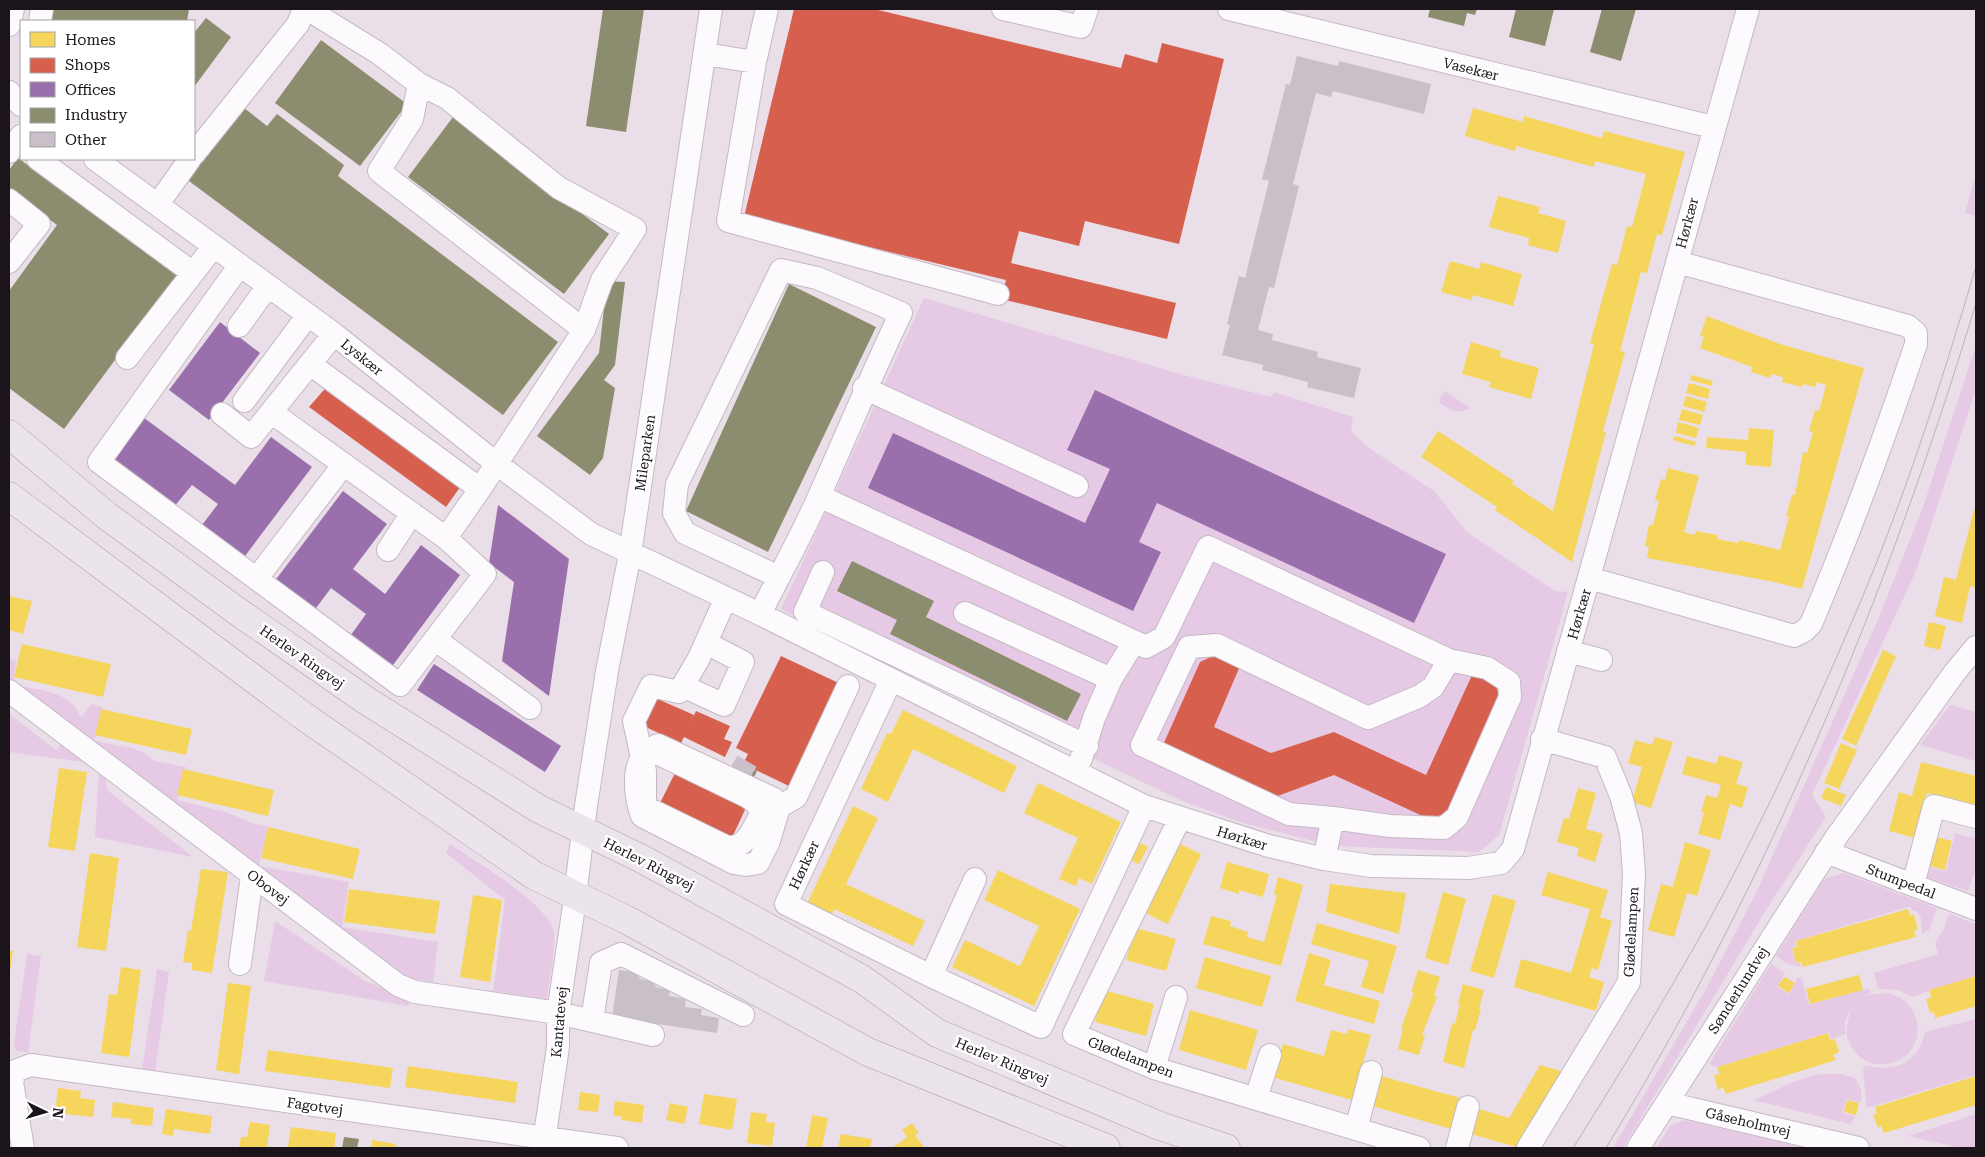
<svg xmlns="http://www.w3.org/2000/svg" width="1985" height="1157" font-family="'Roboto Serif',serif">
  <rect width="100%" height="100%" fill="#eadee9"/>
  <!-- green -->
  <path fill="#e6cae5" d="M1976 174V216L1965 213Z
    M924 298 1187 376 1271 397 1274 392 1353 417 1351 431 1369 448 1434 491 1467 532 1555 591 1568 592 1499 835 1479 852 1333 846 1246 824 1182 801 781 609Z
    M1976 345V389L1916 571 1812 795 1826 817 1766 910 1623 1148H1613L1707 987 1755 895 1876 624 1923 507Z
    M1445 391 1470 408C1458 415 1451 410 1440 403L1439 399Z
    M9 658 16 661 14 682 18 685C40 691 71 691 80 716H83L91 704 102 707 95 741 132 748 142 752 155 761 186 767 177 800 226 812 255 824 268 826 259 866 349 882 342 927 438 942 433 982 407 978 24 692 9 680Z
    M1950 705 1976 712V761L1920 745Z
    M9 714 56 750 62 742 89 763 9 752Z
    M99 770 106 774 107 790 193 857 95 837Z
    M1955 833 1976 839V868L1968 891 1923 876 1926 866 1946 871Z
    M450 844C474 861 550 904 554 933 556 949 549 981 547 999L493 991 505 900 446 853Z
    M1844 873 1937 908 1929 930 1922 934 1921 918 1916 911H1912L1911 907H1908L1795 941 1796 946 1791 948 1796 963H1800L1801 967 1788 964 1776 956 1824 879Z
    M1949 914 1976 924V975L1912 997 1898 990 1878 989 1874 973 1938 954 1935 942 1943 931Z
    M275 921 365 981 409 998V1006L264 981Z
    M27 954 41 956 28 1052 16 1051 14 1043Z
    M1771 964 1785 973 1777 987 1789 994 1798 977 1802 979 1809 1005 1869 988 1871 993 1861 998C1923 972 1939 1060 1884 1064 1875 1065 1865 1062 1859 1056 1842 1039 1846 1029 1851 1008L1845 1021V1034L1831 1039 1829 1032 1717 1067 1709 1064Z
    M157 969 169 972 155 1072 142 1070Z
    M1976 1019V1075L1867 1108 1863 1071 1865 1065C1894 1073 1919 1063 1925 1032Z
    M1820 1074H1841L1855 1078 1861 1089V1102L1846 1099 1843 1113 1855 1116 1850 1124 1754 1100 1798 1080Z
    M1976 1114V1148H1960L1908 1136Z
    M1684 1120 1803 1147 1656 1148 1670 1126Z"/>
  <!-- homes -->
  <path fill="#f6d55c" d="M1473 108 1523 122 1524 116 1602 138 1604 131 1685 152 1662 235 1657 234 1647 273 1641 272 1620 351 1625 352 1603 431 1606 432 1572 562 1495 510 1497 507 1421 457 1438 431 1514 481 1512 484 1553 511 1594 344 1590 343 1612 264 1617 265 1627 226 1632 227 1646 174 1595 161 1594 167 1516 146 1515 151 1465 136Z
    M1498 196 1540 207 1538 213 1566 221 1558 253 1528 245 1529 238 1489 227Z
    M1450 261 1479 269 1481 262 1522 274 1513 306 1473 295 1471 300 1441 292Z
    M1707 316 1780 344 1864 368 1802 589 1774 582 1647 558 1649 547 1645 546 1649 525H1653L1659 501 1655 500 1661 479 1665 480 1668 468 1699 476 1684 532 1695 535 1696 531 1717 535V539L1738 543 1739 540 1780 550 1789 517 1786 516 1792 495H1795L1803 452 1807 453 1813 432 1809 431 1815 410 1819 411 1826 385 1817 382 1815 387 1803 384 1802 387 1782 382 1783 377 1772 374 1770 378 1751 372 1752 367 1700 348 1704 337 1700 336Z
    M1471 342 1501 351 1500 357 1539 368 1531 399 1489 387 1491 382 1462 374Z
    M1692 375 1713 381 1711 386 1690 380Z
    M1689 383 1710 389 1708 399 1686 393Z
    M1686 396 1707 402 1704 412 1683 406Z
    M1682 409 1703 415 1700 425 1679 420Z
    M1678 422 1699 428 1696 438 1676 433Z
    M1749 428 1774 430 1771 467 1746 465V452L1706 448 1707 437 1748 440Z
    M1675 436 1696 442 1694 446 1673 440Z
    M1974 509 1976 510V588L1970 586 1962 623 1935 616 1944 577 1956 580Z
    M9 596 32 601 23 634 9 630Z
    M1929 622 1946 626 1940 650 1924 646Z
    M22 644 111 664 103 697 14 677Z
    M1883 650 1896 656 1856 746 1842 739Z
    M101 709 192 729 186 755 95 735Z
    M903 710 1017 766 1004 793 913 749 888 802 861 789 887 733 891 734Z
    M1655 737 1673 742 1651 808 1632 802 1642 767 1628 763 1635 740 1652 745Z
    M1841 743 1857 750 1839 789 1824 783Z
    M1719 755 1743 762 1736 784 1748 787 1742 808 1730 804 1720 840 1698 834 1704 813 1701 812 1706 795 1717 798 1721 785 1682 774 1687 756 1716 764Z
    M1921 762 1976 776V806L1927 793 1915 838 1889 831 1899 792 1912 796Z
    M59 768 87 772 75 851 48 847Z
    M183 769 274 790 268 816 177 795Z
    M1038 783 1121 822 1092 884 1079 878 1076 886 1059 879 1078 838 1024 813Z
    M1826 787 1846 795 1841 806 1821 798Z
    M1578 788 1596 793 1586 829 1603 834 1595 862 1577 856 1579 848 1557 842 1564 818 1569 819Z
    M853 806 878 818 846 884 925 921 913 946 834 909 830 919 805 908Z
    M268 827 360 849 353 879 261 858Z
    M1937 837 1952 841 1945 870 1930 866Z
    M1176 842 1201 854 1168 924 1143 912Z
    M1685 842 1711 850 1697 896 1687 893 1674 937 1648 930 1661 884 1673 887Z
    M1140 843 1148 847 1139 864 1131 860Z
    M90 853 119 858 106 951 77 947Z
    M1227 862 1269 874 1263 897 1239 890V894L1220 888Z
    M201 869 228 872 212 973 192 970V963L183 962 188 930 191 931Z
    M998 870 1080 909 1034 1006 952 967 965 940 1020 966 1039 926 984 900Z
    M1548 872 1608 890 1600 917 1612 921 1598 970 1592 968 1589 977 1604 982 1596 1011 1514 987 1521 959 1571 973 1590 909 1541 895Z
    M1278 877 1303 885 1281 966 1203 944 1211 916 1231 921 1230 926 1248 932 1247 937 1264 942 1277 895 1274 894Z
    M1330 884 1406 893 1399 934 1326 912Z
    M349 889 440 901 435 934 344 922Z
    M1443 892 1466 899 1448 965 1425 958Z
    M1493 894 1516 901 1494 978 1470 971Z
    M473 895 502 900 490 982 460 977Z
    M1908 909 1910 916 1914 914 1918 930 1914 931 1916 937 1803 967 1801 962 1796 963 1792 948 1797 947 1796 941Z
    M1317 923 1397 946 1383 994 1361 987 1369 961 1311 944Z
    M1136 928 1176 939 1166 971 1126 960Z
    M9 951H13L10 971H9Z
    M1309 953 1331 960 1324 985 1380 1001 1374 1024 1295 1001Z
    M1205 957 1271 976 1262 1007 1196 988Z
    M121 967 141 970 129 1057 101 1053 109 994 117 995Z
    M1418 970 1440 977 1434 996 1437 997 1422 1035 1425 1036 1419 1055 1398 1049 1403 1029 1401 1028 1414 993 1411 992Z
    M1859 975 1863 990 1810 1004 1806 989Z
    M1976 976V1006L1935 1018 1934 1012 1930 1013 1926 999 1931 998 1929 990Z
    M1784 977 1795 983 1789 993 1778 986Z
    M228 983 251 986 239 1074 216 1070Z
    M1463 984 1484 990 1479 1009H1481L1475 1030H1473L1464 1068 1443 1062 1452 1023 1455 1024 1460 1004H1458Z
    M1104 990 1154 1004 1146 1036 1095 1022Z
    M1190 1010 1258 1030 1246 1070 1179 1050Z
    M1348 1029 1371 1035 1352 1100 1272 1077 1283 1044 1324 1056 1331 1030 1347 1034Z
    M1828 1033 1830 1040 1835 1039 1839 1052 1833 1055 1836 1060 1726 1094 1723 1087 1718 1090 1714 1075 1720 1074 1717 1067Z
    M268 1050 393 1068 390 1088 265 1071Z
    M1540 1065 1565 1072 1520 1148 1471 1134 1479 1109 1509 1118Z
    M408 1066 518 1082 515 1103 405 1087Z
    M1381 1076 1460 1098 1451 1129 1372 1106Z
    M1976 1076V1105L1884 1133 1881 1126 1878 1128 1873 1115 1877 1113 1875 1107Z
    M58 1088 81 1091 80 1098 95 1100 93 1117 55 1113Z
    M580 1092 600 1095 598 1112 578 1110Z
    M704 1094 737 1099 732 1130 699 1124Z
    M1847 1100 1859 1103 1856 1115 1844 1112Z
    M615 1101 644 1105 642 1123 622 1120V1117L613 1115Z
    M113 1102 154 1108 152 1126 131 1124V1119L111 1117Z
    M670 1103 688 1107 684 1124 666 1120Z
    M166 1109 212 1116 210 1134 174 1129 173 1136 162 1134Z
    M751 1112 767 1114 766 1122 775 1123 772 1146 747 1143Z
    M812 1115 828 1118 822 1148H806Z
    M250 1122 270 1125 267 1148H239L241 1137H247Z
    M912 1123 919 1133 915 1135 924 1147 892 1148 907 1137 902 1130Z
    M291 1127 336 1133 334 1148 288 1147Z
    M841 1134 872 1139 870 1148H838Z
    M372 1140 396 1144 395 1148H371Z"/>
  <!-- shops -->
  <path fill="#d6604d" d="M794 9H874L1121 68 1125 54 1157 63 1162 43 1224 59 1179 244 1085 221 1079 246 1019 231 1011 263 1176 303 1167 339 1001 299 1006 280 744 217Z
    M330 383 463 483 446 507 309 407Z
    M1215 655 1240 666 1214 727 1271 753 1334 732 1426 775 1473 673 1495 684 1501 699 1447 813 1429 819 1334 775 1275 797 1163 745 1200 662Z
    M781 656 843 685 793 788 743 764 748 754 736 748Z
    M653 697 694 715 690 724 696 711 730 726 724 739 732 742 725 757 684 737 681 743 641 725Z
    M679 765 750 799 730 842 658 807Z"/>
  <!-- offices -->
  <path fill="#9970ab" d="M220 322 260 353 209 420 169 390Z
    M1095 390 1446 554 1414 623 1157 503 1139 542 1161 552 1133 611 868 488 893 433 1085 523 1110 469 1067 450Z
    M140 415 235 485 271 437 312 467 242 560 199 529 218 504 192 485 173 508 108 459Z
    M343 491 387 524 353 569 385 594 421 545 460 575 390 669 348 639 366 614 331 588 313 612 274 582Z
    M498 505 569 559 549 696 502 661 514 582 489 563Z
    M434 664 561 746 545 772 417 690Z"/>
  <!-- industry -->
  <path fill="#8c8c6e" d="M53 9H189L187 21H51Z
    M603 9H644L626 132 586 126Z
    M1430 9H1477L1475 15 1467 13 1464 26 1428 17Z
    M1516 9H1554L1545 46 1509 37Z
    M1602 9H1636L1621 61 1590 52Z
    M206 18 231 37 194 87V33Z
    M321 40 407 104 360 166 275 103Z
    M239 104 267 126 277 114 344 165 338 176 558 342 503 415 185 178Z
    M453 117 609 234 564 294 408 177Z
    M18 158 177 276 64 429 9 388V291L57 225 9 189V170Z
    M607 281 625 282 615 365 604 380 615 388 603 458 590 475 537 436 599 353Z
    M789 284 876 327 768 552 686 511Z
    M852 561 934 601 926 617 1081 694 1067 721 890 634 897 620 837 591Z
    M735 760 757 771 751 783 729 772Z
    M344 1137 359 1139 357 1148H342Z"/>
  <!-- building -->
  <path fill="#c8bfc8" d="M1297 56 1338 66 1339 61 1431 84 1424 114 1333 91 1331 97 1316 93 1293 184 1299 186 1274 288 1269 287 1258 330 1273 334 1272 340 1318 352 1317 357 1361 368 1354 398 1307 387 1308 382 1262 370 1263 365 1222 355 1230 325 1227 324 1239 276 1245 278 1269 181 1262 179 1286 84 1290 85Z
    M619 970 640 973 639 979 656 982 655 987 670 990 669 996 686 999 685 1007 702 1009 701 1015 719 1018 717 1033 612 1017Z"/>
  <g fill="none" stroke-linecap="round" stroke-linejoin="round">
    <!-- minor-tunnel -->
    <path stroke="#cbc0ca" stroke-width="22" stroke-dasharray="22 11" stroke-linecap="butt" d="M732 765 754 778"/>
    <defs>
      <path id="minor" d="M307 9 380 54 419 84 447 98 559 188 635 229 602 280 584 330
        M767 9 755 62 728 221 998 294
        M1003 9 1081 27 1087 9
        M1229 9 1713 127
        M40 21 42 9
        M9 25 13 9
        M705 54 755 62
        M419 84 412 119 379 171 584 330 480 489 446 538
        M9 92 21 105
        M9 152 21 136
        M194 154 298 24 304 9
        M38 159 193 273
        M95 159 334 334 497 464 591 534 760 614 1144 806 1269 846 1324 859 1371 866 1468 868 1501 863 1513 849 1748 9
        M9 200 39 224 9 262
        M158 204 190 159
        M240 265 99 462 400 685 485 574 446 538 271 412
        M239 326 268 286
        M127 358 214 246
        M310 364 480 489
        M864 388 1077 486
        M244 401 308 315
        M222 414 251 437 334 334
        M819 496 1146 647 1164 637 1208 547 1449 660
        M388 550 412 513
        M823 572 805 612 1087 746
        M257 578 344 464
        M1589 578 1794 636 1804 631 1811 624C1850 532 1884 439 1916 344V333L1908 326 1677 262
        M965 613 1111 679
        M760 614C780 574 802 535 820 494 847 434 872 373 901 313L817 278 781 270 677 484 674 513 685 533 779 577
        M436 640 530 708
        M1568 651 1601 660
        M891 680 786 904 931 976 1041 1027 1144 806
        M683 686 724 705 743 662 706 643
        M9 691 398 985 415 992 558 1013 653 1035
        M658 745 774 799 779 807 769 841 758 863 746 865 734 863 642 816C636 800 632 773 642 757 645 752 653 748 658 745Z
        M651 750 748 797 757 804 761 814C753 828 747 849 727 847L645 807V771L634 721 651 686 679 692 698 660 726 598
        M1081 759 1094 718 1111 679 1134 642
        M779 807 796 797 848 686
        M1180 818 1074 1034 1154 1068 1419 1148
        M1843 828 1955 672 1976 647
        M1826 852 1976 909
        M1324 859 1333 818 1390 826 1444 828 1457 817 1510 697 1509 682 1487 668 1449 660 1433 687 1420 696 1368 718 1217 645 1189 647 1142 745 1289 814 1333 818
        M1913 885 1934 806 1976 817
        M240 964 252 876
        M931 976 975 879
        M592 1020 601 963 621 954 743 1015
        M1154 1068 1176 997
        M1256 1098 1270 1055
        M1667 1103 1858 1148
        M1356 1129 1371 1072
        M23 1148 12 1082 15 1071 31 1065 617 1148
        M543 1148 558 1047V1013L573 913 586 806 607 671 630 554 711 9
        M1457 1148 1468 1107
        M1528 1148 1629 982 1634 874 1631 833 1621 796 1605 757 1542 739
        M1638 1148 1839 833"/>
      <path id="major" d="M9 434 107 516 237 611 367 701 539 809 642 859 862 979 937 1033 1160 1126 1226 1148
        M9 496 302 715 535 876 625 919 868 1052 1106 1148"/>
    </defs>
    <!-- minor casing -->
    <use href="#minor" stroke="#c3bac3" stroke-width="24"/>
    <!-- major casing -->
    <use href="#major" stroke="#ae9dad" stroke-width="29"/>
    <!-- minor -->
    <use href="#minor" stroke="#fcfafc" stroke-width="22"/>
    <!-- major -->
    <use href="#major" stroke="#ece4ec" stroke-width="28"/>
    <!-- tram -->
    <path stroke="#b7b4b7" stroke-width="1" d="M1573 1148C1619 1075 1664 1001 1706 926 1761 826 1809 722 1854 617 1903 503 1941 385 1976 266
      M1606 1148C1767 884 1887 598 1976 303"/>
  </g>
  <g text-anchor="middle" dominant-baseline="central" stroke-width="5" stroke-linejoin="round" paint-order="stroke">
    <!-- street labels -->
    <g font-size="14" fill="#1b141b" stroke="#fff">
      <text transform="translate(1471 69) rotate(14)">Vasekær</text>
      <text transform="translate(1687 223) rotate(-75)">Hørkær</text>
      <text transform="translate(362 357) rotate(39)">Lyskær</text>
      <text transform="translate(645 453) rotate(-82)">Mileparken</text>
      <text transform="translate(1579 614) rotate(-74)">Hørkær</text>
      <text transform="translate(302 657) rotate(35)">Herlev Ringvej</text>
      <text transform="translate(1242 838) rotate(17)">Hørkær</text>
      <text transform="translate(649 864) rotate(27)">Herlev Ringvej</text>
      <text transform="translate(804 865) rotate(-65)">Hørkær</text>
      <text transform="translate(1901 881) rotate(21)">Stumpedal</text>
      <text transform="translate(268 887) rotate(37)">Obovej</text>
      <text transform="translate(1631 932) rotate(-87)">Glødelampen</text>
      <text transform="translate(1738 990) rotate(-58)">Sønderlundvej</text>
      <text transform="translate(559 1022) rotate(-85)">Kantatevej</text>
      <text transform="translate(1131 1057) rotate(21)">Glødelampen</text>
      <text transform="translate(1002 1061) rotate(23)">Herlev Ringvej</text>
      <text transform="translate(315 1106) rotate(8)">Fagotvej</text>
      <text transform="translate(1748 1122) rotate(13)">Gåseholmvej</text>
    </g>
  </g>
  <!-- border -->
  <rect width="1985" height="1157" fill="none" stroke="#1b141b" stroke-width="20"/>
  <!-- legend -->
  <rect x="20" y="20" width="175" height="140" fill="#ffffff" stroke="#a4a1a4"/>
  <rect x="30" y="32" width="25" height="15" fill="#f6d55c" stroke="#a4a1a4"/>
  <text x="65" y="45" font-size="15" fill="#1b141b">Homes</text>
  <rect x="30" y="58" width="25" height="15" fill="#d6604d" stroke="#a4a1a4"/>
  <text x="65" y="70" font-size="15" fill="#1b141b">Shops</text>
  <rect x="30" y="82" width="25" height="15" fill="#9970ab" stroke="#a4a1a4"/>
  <text x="65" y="95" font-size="15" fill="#1b141b">Offices</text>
  <rect x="30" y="108" width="25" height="15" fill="#8c8c6e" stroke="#a4a1a4"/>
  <text x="65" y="120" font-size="15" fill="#1b141b">Industry</text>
  <rect x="30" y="132" width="25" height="15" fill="#c8bfc8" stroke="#a4a1a4"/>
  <text x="65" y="145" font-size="15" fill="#1b141b">Other</text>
  <!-- north arrow -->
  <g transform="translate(45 1112) rotate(95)" stroke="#ffffff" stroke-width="4" paint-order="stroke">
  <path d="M0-4L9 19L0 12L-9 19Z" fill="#1b141b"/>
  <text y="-8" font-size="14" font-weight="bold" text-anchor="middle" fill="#1b141b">N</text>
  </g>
</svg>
